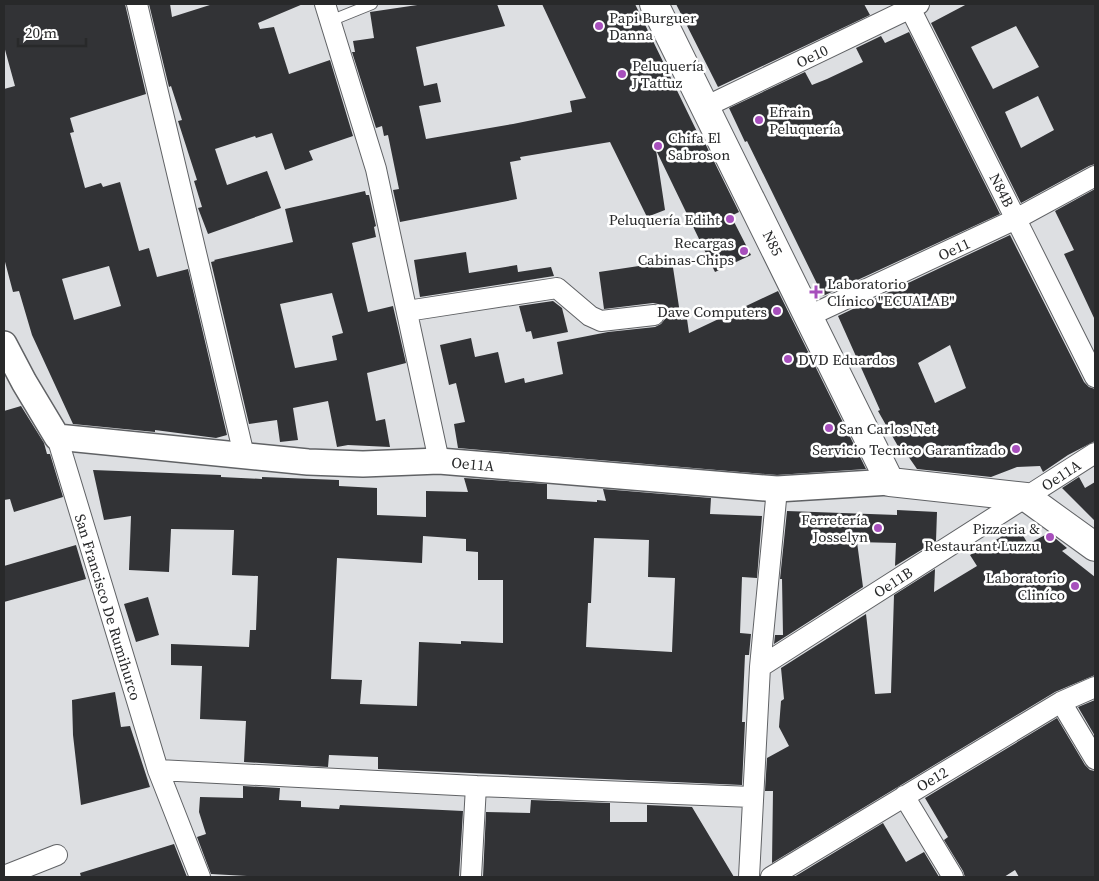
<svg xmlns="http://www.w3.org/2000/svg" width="1099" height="881" font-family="'Source Serif 4',serif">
  <rect width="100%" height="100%" fill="#dddfe2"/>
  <!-- building -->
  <path fill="#323336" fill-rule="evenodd" d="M4 4H125L146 94 70 118 74 132 70 133 85 188 101 183 103 187 120 182 139 251 149 248 157 277 188 269 227 435 216 438 155 430V432L73 424 32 335 19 291 13 292 4 258V89L15 86 4 46ZM109 266 121 306 74 320 62 279Z
    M149 4H170L172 17 213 4H303L258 23 260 29 274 27 289 74 330 60 353 136 309 151 313 160 285 170 272 133 256 138 255 136 215 149 227 185 267 171 281 208 208 234 198 208 202 207 194 181 197 180 178 121 182 120 171 86 169 87Z
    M424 4H497L505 26 416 47 424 86 437 83 441 102 419 106 426 139 513 124 572 112 570 101 586 98 542 4H635L702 142 704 141 739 212 731 216 751 255 715 272 656 150 665 210 647 217 610 142 520 157 521 160 510 162 517 199 400 222 393 190 399 189 388 135 384 136 382 126 376 128 352 52H355L353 41 374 38 370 12Z
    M676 4H864L870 15 718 87Z
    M967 4H1095V164L1089 166 1021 203 931 23ZM1016 26 1039 67 993 89 971 47ZM1038 96 1054 130 1021 148 1005 112Z
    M909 32 1000 214 823 296 747 141 745 142 729 108 805 72 812 85 827 79 863 62 856 48 881 36 885 43Z
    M1095 189V320L1064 254 1074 250 1055 211Z
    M365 191 366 195H369L376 226 374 227 376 237 352 243 368 312 393 306 406 363 367 373 376 421 385 419 390 447 348 445 337 447 328 401 293 408 298 440 280 442 277 420 249 424 211 262 215 261 214 260 293 242 285 209ZM332 293 343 333 332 336 337 360 295 368 280 304Z
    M1010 235 1084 382 1089 387 1095 389V441L1068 455 1043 472 1040 466 1017 467 991 477 917 469 901 446 899 448 878 411 880 410 838 316ZM950 345 966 388 935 403 918 363Z
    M466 252 469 273 517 265 518 272 551 267 554 276 420 297 414 260Z
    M672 261 681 320 687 319 689 333 778 291 866 469 777 475 458 448 454 424 465 422 456 383 449 385 440 345 471 338 475 357 498 352 505 383 524 378 525 383 563 374 557 342 608 332 655 327 661 324 665 319 666 313 664 308 658 304 653 303 604 309 599 272Z
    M553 301 562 308 568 332 533 339 531 331 526 332 519 306Z
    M21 406 44 443 47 454H50L63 497 14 512 10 499 4 500V411Z
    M93 470 221 475V477L262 479V477L339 480V486L377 488V515L426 517V491L468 492 464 478 547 484V499L597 502V500L606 501 603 489 711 498 710 514 762 516 757 578 742 577 740 633 751 634 749 655H745L742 722H745L742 785 378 769V757L329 755 328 767 244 762 246 721 200 719 202 666 171 665V644L249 647 250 630H256L258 576 232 575 234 530 171 529 169 572 129 570 131 516 104 520ZM423 536 466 539V551L478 552V580H503V643L461 641V644L419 642 417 706 360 704 362 680 331 679 337 558 422 563ZM594 538 649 540 648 577 675 578 672 652 586 647 588 603H591Z
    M1079 477 1085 488 1095 482V521L1062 488Z
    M897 510 937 512 936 541 895 566 896 543 857 542 863 587 774 644 775 635H783L782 579H780L787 511 897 515Z
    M1018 527 1028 544 1049 533 1067 548 1062 551 1095 577V675L1055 692 772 863 773 791H765L767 758 789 746 779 727 781 701 784 699 781 668 866 614 875 694 891 693 894 595 935 569 934 592 977 566 970 555Z
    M76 545 86 579 4 602V566Z
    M148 597 159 635 136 642 124 604Z
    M115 692 121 727 130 726 150 787 81 805 73 735 72 700Z
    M1095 700V736L1078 707Z
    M1057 718 1085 765 1090 770 1095 771V877H1019L1015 870 1004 877H965L963 871 944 840 948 837 925 798Z
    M243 786 280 788 279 800 301 801V807L339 809 340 805 463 811 459 877H265L211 874 197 837 206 834 199 812 200 797 243 798Z
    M531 800 610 803V822H647V805L692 807 734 877H483L486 812 530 813Z
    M883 823 906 862 924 852 939 877H794Z
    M174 844 187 877H81L80 873Z"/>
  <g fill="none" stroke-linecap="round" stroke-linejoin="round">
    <defs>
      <path id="service" d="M330 21 372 4"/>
      <path id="minor" d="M137 4 244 455
        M325 4 376 169 439 461
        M908 4 1095 377
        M705 107 919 4
        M407 311 557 288 590 316 601 321 654 315
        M809 316 1016 219 1095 176
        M57 437 158 770 200 877
        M760 667 1095 453
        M1061 702 1095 759
        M158 770 476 786 752 797
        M904 796 953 877
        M4 876 57 855
        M471 877 476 786
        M749 877 760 667 777 489
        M771 877 1061 702 1095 687"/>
      <path id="tertiary" d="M4 344 24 382 57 437 308 462 363 464 439 461 777 489 890 482"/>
      <path id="secondary" d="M654 4 890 482 1026 497 1095 547"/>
    </defs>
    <!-- service casing -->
    <use href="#service" stroke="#606265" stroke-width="12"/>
    <!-- minor casing -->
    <use href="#minor" stroke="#606265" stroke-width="22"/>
    <!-- tertiary casing -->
    <use href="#tertiary" stroke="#606265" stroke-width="28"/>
    <!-- secondary casing -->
    <use href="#secondary" stroke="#606265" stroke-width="30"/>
    <!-- service -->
    <use href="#service" stroke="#fff" stroke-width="10"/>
    <!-- minor -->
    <use href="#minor" stroke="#fff" stroke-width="20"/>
    <!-- tertiary -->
    <use href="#tertiary" stroke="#fff" stroke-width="25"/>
    <!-- secondary -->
    <use href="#secondary" stroke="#fff" stroke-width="28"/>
  </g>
  <!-- markers -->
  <g fill="#a74fbc" stroke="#fff" stroke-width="2">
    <circle cx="599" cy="26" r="5"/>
    <circle cx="622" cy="74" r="5"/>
    <circle cx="759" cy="120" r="5"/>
    <circle cx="658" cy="146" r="5"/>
    <circle cx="730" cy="219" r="5"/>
    <circle cx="744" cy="251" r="5"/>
    <path d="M813.5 284.5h5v5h5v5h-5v5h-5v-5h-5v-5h5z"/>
    <circle cx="777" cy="311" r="5"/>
    <circle cx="788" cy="359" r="5"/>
    <circle cx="829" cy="428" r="5"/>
    <circle cx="1016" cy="449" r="5"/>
    <circle cx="878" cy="528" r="5"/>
    <circle cx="1050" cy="537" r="5"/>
    <circle cx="1075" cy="586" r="5"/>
  </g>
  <g text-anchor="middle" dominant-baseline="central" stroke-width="5" stroke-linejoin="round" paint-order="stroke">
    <!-- poi labels -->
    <g font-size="15" fill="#28292a" stroke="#fff" text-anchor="start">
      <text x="609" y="17">Papi Burguer<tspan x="609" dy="17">Danna</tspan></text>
      <text x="632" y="65">Peluquería<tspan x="632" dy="17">J Tattuz</tspan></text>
      <text x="769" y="111">Efrain<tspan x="769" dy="17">Peluquería</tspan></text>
      <text x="668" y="137">Chifa El<tspan x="668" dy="17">Sabroson</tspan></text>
      <text x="720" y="219" text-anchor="end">Peluquería Ediht</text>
      <text x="734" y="242" text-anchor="end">Recargas<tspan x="734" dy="17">Cabinas-Chips</tspan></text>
      <text x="827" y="283">Laboratorio<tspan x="827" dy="17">Clínico "ECUALAB"</tspan></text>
      <text x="767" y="311" text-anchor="end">Dave Computers</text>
      <text x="798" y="359">DVD Eduardos</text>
      <text x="839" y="428">San Carlos Net</text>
      <text x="1006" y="449" text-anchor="end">Servicio Tecnico Garantizado</text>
      <text x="868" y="519" text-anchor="end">Ferretería<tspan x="868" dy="17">Josselyn</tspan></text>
      <text x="1040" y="528" text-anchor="end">Pizzeria &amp;<tspan x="1040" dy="17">Restaurant Luzzu</tspan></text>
      <text x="1065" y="577" text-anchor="end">Laboratorio<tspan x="1065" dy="17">Cliníco</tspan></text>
    </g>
    <!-- street labels -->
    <g font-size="15" fill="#28292a" stroke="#fff">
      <text transform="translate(812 56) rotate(-26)">Oe10</text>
      <text transform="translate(1002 190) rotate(63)">N84B</text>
      <text transform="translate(773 243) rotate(63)">N85</text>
      <text transform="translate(954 249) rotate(-25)">Oe11</text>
      <text transform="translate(473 464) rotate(5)">Oe11A</text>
      <text transform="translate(1061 475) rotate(-33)">Oe11A</text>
      <text transform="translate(893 582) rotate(-33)">Oe11B</text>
      <text transform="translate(108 607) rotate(73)">San Francisco De Rumihurco</text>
      <text transform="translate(932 779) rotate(-31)">Oe12</text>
    </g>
  </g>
  <!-- border -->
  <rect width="1099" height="881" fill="none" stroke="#28292a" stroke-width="10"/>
  <!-- scale -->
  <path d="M18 38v8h68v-8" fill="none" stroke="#28292a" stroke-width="2.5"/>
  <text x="25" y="38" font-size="15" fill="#28292a" stroke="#ffffff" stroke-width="4" paint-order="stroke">20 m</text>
</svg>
